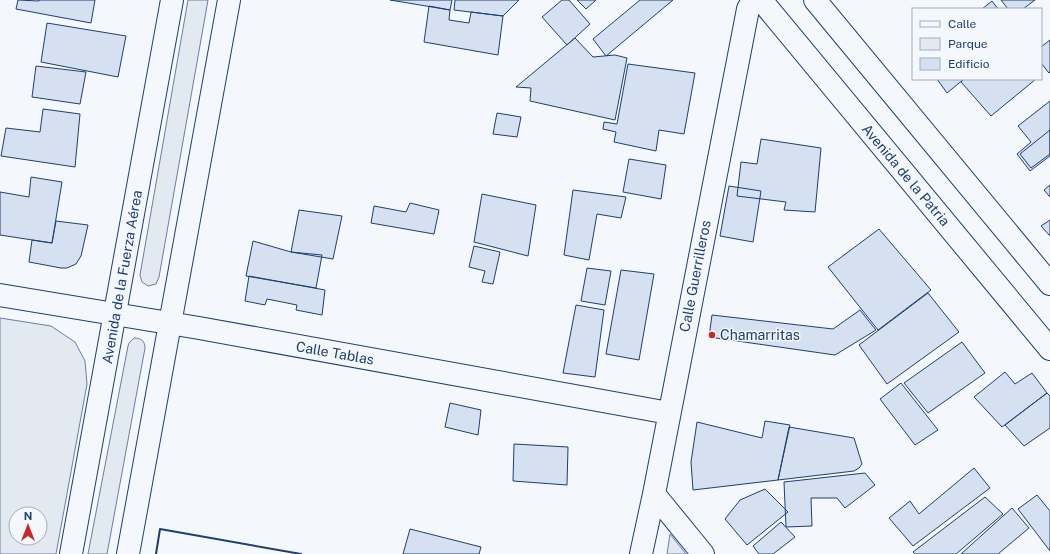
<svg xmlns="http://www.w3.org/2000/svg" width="1050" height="554" font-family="'Public Sans',sans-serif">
  <rect width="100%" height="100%" fill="#f4f7fb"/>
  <!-- green -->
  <path fill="#e3e9f0" stroke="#687fa3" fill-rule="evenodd" d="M188 0H208L159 277 156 284 148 286 142 282 140 275Z
    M0 318 51 326 75 342 85 361 87 384 56 554H0ZM16 514H40V538H16Z
    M134 338C141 338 145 341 145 348L107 554H88L128 346 129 343Z
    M670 534 686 554H667Z"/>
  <!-- building -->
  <path fill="#d5e0f0" stroke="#1d3f73" d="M18 0 39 1V0H95L91 23 16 9Z
    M390 0H452L450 10Z
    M455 0H519L503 16 454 10Z
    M562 0H569L590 24 567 45 542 17Z
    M577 0H596L586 9Z
    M640 0H673L606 56 593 39Z
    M1001 0H1035L1023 9H1008Z
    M992 1 998 9H982Z
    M429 6 450 10 449 20 469 23 471 12 503 16 498 55 424 42Z
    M47 23 126 36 118 77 41 62Z
    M575 38 593 57 615 55 627 58 615 120 530 101 531 88 516 87Z
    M1050 40V72L1049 73 1041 63V47Z
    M628 64 695 73 684 134 659 130 656 151 614 142 616 132 603 129 604 122 617 124Z
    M36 66 86 72 80 104 32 97Z
    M937 79H964L947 93Z
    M964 79H1036L991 116 961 82Z
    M1050 101V156L1030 171 1017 154 1031 142 1018 126Z
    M43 109 80 114 75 167 1 156 6 128 40 132Z
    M497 113 521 117 517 137 493 134Z
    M1050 130V154L1031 168 1020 154Z
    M761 139 821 148 815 212 784 210 786 202 737 196 741 162 757 164Z
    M629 159 666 165 661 199 623 192Z
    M31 177 62 182 52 243 0 235V192L29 197Z
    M1050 185V197L1044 190Z
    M729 186 761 191 753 242 720 236Z
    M573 190 626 197 621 218 597 214 589 260 564 255Z
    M482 194 536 205 528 256 474 242Z
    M410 203 439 210 434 234 371 223 374 206 406 212Z
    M299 210 342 216 333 259 291 252Z
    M1050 220V236L1041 226Z
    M56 221 88 225 81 256 76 264 67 268H61L29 262 32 240 52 243Z
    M879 229 931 290 878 330 828 267Z
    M253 241 291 252 322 255 316 288 246 276Z
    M474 246 500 252 493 284 482 282 485 271 469 267Z
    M587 268 611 271 605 305 581 301Z
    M621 270 654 274 639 360 606 354Z
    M249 276 325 290 322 315 296 310 297 305 267 299 265 305 245 301Z
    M928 293 959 332 887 384 859 345Z
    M576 305 604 310 595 377 563 373Z
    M860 310 876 330 835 355 709 337 712 315 833 329Z
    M962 342 985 373 928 413 904 383Z
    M1005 372 1015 384 1032 373 1047 393 1002 427 974 397Z
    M901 383 938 430 915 445 880 399Z
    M1047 393 1050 396V428L1024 446 1005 425Z
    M450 403 481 410 478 435 445 427Z
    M765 421 790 425 778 480 693 490 691 462 697 422 762 438Z
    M789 427 854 438 862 464 859 468 854 471 778 480Z
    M514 444 568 447 567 485 513 481Z
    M974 468 990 488 913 546 889 518 910 501 919 514Z
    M865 473 875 485 845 508 837 498H811L812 526 786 527 784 482Z
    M765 489 788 512 747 545 725 519 740 500Z
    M1037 495 1050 511V551L1018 509Z
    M985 497 1003 514 956 554H915L913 552Z
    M1012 508 1029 528 998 554H961Z
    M781 522 795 537 773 554H759L753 546Z
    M410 529 481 547 479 554H403Z"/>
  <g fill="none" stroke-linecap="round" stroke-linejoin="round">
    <defs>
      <path id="street" d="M0 295 199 328 669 413
        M654 494 703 554
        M641 554 654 494 748 9 753 0"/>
      <path id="secondary" d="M761 0 1050 349
        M815 0 1050 284
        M71 554 172 0
        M128 554 229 0"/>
    </defs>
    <!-- street casing -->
    <use href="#street" stroke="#1d3f73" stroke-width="24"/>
    <!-- secondary casing -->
    <use href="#secondary" stroke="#1d3f73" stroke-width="24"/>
    <!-- street -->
    <use href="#street" stroke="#f4f7fb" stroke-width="22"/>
    <!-- secondary -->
    <use href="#secondary" stroke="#f4f7fb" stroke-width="22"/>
    <!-- wall -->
    <path stroke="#1d3f73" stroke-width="2" d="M156 554 160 529 301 554"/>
  </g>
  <!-- markers -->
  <circle fill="#c62828" stroke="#f4f7fb" stroke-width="1.5" cx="712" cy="335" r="4"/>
  <g text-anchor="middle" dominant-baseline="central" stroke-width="3" stroke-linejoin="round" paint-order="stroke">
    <!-- street labels -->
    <g font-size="14" fill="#1d3f73" stroke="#f4f7fb">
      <text transform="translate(906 175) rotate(50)">Avenida de la Patria</text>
      <text transform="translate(695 276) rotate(-79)">Calle Guerrilleros</text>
      <text transform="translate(122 277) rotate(-80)">Avenida de la Fuerza Aérea</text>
      <text transform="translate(335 353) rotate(10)">Calle Tablas</text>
    </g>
    <!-- poi labels -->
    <g font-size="14" fill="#1d3f73" stroke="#f4f7fb" text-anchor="start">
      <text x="720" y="335">Chamarritas</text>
    </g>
  </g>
  <!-- legend -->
  <rect x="912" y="8" width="130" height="72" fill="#f4f7fb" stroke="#9eadc5"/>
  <rect x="920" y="21" width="20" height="6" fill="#f4f7fb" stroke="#9eadc5"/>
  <text x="948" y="28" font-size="12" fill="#1d3f73">Calle</text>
  <rect x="920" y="38" width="20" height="12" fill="#e3e9f0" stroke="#9eadc5"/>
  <text x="948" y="48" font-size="12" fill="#1d3f73">Parque</text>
  <rect x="920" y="58" width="20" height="12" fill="#d5e0f0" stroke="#9eadc5"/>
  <text x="948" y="68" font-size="12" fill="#1d3f73">Edificio</text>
  <!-- north arrow -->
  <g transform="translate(28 526)"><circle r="19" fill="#f4f7fb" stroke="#9eadc5"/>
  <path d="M0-3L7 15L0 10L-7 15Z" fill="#c62828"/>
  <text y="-6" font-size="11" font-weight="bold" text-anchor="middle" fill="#1d3f73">N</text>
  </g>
</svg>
